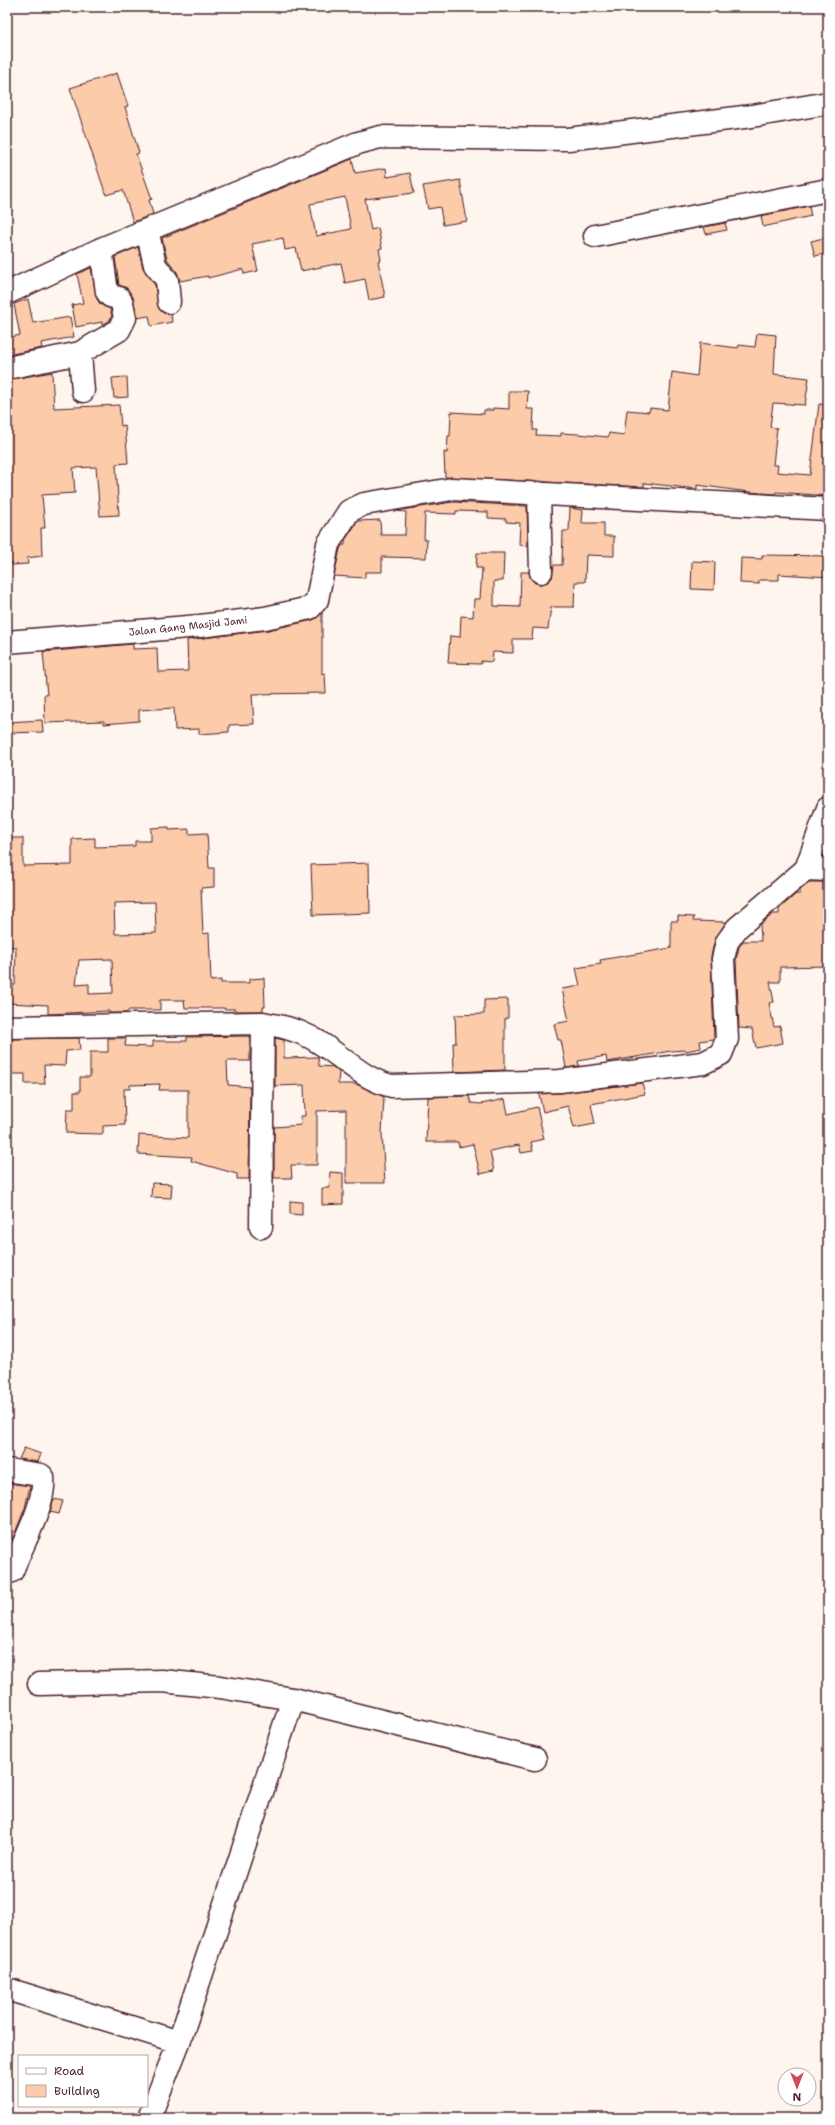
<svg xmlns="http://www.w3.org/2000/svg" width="835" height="2125" font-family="'Shantell Sans',sans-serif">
  <rect width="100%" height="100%" fill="#fef5ee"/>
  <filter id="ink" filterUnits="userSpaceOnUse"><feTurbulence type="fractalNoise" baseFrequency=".025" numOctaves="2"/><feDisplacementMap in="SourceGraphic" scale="8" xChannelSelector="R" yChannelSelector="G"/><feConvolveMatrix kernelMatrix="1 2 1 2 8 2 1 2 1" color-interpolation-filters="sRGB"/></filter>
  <g filter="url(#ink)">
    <!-- building -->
    <path fill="#fbcbaa" stroke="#4a1f2b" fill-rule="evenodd" d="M117 73 128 106 125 107 139 153 136 154 152 199 149 200 153 214 133 222 123 190 106 195 70 88Z
      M352 159 355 173 386 168 387 177 410 173 414 193 365 199 371 230 378 228 382 248 379 249 381 260 378 261 385 297 369 300 365 279 345 283 341 263 301 271 296 248 285 250 283 238 252 244 258 271 244 274 243 269 208 278V276L180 281 177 272 167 259 162 238ZM345 197 351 229 316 236 310 204Z
      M460 180 467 221 443 225 440 207 428 209 423 186Z
      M809 206 811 216 763 227 761 216Z
      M725 223 727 230 706 234 704 227Z
      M828 237V253L815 256 811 241Z
      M138 247 143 268 155 285 159 309 163 313 171 314 172 322 151 326 149 316 137 318 133 297 127 288 119 285 115 257Z
      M91 268 97 299 100 304 110 309 112 316 109 321 102 325V322L76 327 72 305 83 303 77 274Z
      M28 299 33 323 70 317 74 337 41 343 42 348 7 355V338L20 335 14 304Z
      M757 333 776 335 774 374 809 378 805 405 773 403 770 427 777 428 773 465H778L777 472 810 475 819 404 828 405V496L776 492 775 494 749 492 697 485V489L644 483V487L445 477 444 452 447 453 448 436H450L451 412 484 414V410H493V408L509 409V391H528L527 409H534L533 430H537L536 435 561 436V433L578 434 608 437 609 433 624 435 627 410 649 412 650 408 668 410 672 372 697 376 700 343 738 348 739 345 755 347Z
      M52 372 54 408 119 405 121 426 125 425 128 463 116 464 119 515 100 516 96 467 73 468 75 493 42 495 45 528H41L42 556 27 558 28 564 12 565V562H7V380Z
      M127 377 128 397 114 398 112 378Z
      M453 502 527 506 528 546 519 545 520 523 506 522V519L488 518V512L456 511V514L425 513 424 540H427L426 558 382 557V572H365V578L334 576 340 549 342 545H345V540L358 521 380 520 381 535H405L406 512 395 511Z
      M570 508 583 510 582 523H604V536H614V556L586 555 585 582H575L574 607H551L548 629 533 628 532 639H513V653L493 652 492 662 481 661V664L448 663 450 636 460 637 461 616 473 617 474 599H480L482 568H476L477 553H504L503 581H494V606L520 607 521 572H529L531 579 535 583 542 584 552 578 554 565H562L563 531H569Z
      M762 555 828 556V577L779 574V580H759V584L740 583 741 558 762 559Z
      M692 561 715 562 714 590 691 589Z
      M322 613V674L325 673 326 693 252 694 254 724 229 725V732L199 734V729L175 730 174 708 139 710V721L104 724V721L45 723 44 695H47L43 652 133 644V649L157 648 158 672 188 671 187 640 268 630 313 620Z
      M42 720 43 732 7 733V722Z
      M169 827V830L189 829V834L207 833 209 868H214V887L201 888 203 934 209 933 211 981 221 980V983H249V979L264 978 265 1007H263V1011H235V1009H224V1008H185L184 1000H160V1010H129L126 1013H109V1011L48 1014V1005L7 1003V985H15L16 947H7V838H23V866L72 865V839L95 838V847L135 846V841H151V828ZM155 902 156 933 115 934 114 903ZM112 959 113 993 89 994V984L76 985 79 960Z
      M369 863 370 913 313 915 311 865Z
      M810 882H824V899H828V966L780 967V982H770L774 1002 769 1003 774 1027 780 1026 783 1043 756 1048 752 1029 739 1028 736 960 739 947 743 941H761L760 925 773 914H779V909L796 894H800V890Z
      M678 916 694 917 693 921 726 922 715 939 711 956 714 1039 700 1041 701 1048 686 1051V1050L671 1051 607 1062 606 1056 578 1061 579 1066 566 1068 561 1040H558L554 1024 569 1021 562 989 580 986 576 968 601 964 600 960 671 948V921H678Z
      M508 999V1018H505V1070L454 1072 453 1043H456L455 1015 484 1014V1000Z
      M250 1036V1061H227L228 1085 250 1087 249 1179H237V1174L191 1161 192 1157 138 1154 139 1135 188 1138V1090H159L160 1084 130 1085V1089H124L125 1125 103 1126V1134L66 1133 67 1109H74V1092H80V1077H90V1052H108V1038H126L125 1046 153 1047V1041H187V1037Z
      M79 1038 80 1050 66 1051 65 1066 44 1065 45 1084H25V1074H7V1059H11L12 1039Z
      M275 1038 284 1040V1058L318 1057 319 1066 333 1067 339 1072 338 1084H356L384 1097 382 1133 385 1183H346V1110L317 1111V1165H291L292 1178H274V1127L301 1125 300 1116H305L304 1085 275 1086Z
      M642 1083 645 1094 591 1104 595 1124 574 1128 568 1106 543 1112 539 1094 561 1093Z
      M469 1096 471 1103 481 1104 505 1099 508 1114 537 1107 544 1139 531 1142 533 1151 521 1153 519 1145 490 1151 494 1171 480 1174 473 1144 459 1147 458 1142H426L428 1097Z
      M330 1172 343 1173V1204L322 1205V1188H329Z
      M152 1183 172 1184 171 1198 151 1197Z
      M290 1201 302 1202V1215L290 1214Z
      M24 1448 41 1454 38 1462 19 1459Z
      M7 1483 30 1486 25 1508 13 1538 8 1537 10 1524H7Z
      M54 1499 63 1501 59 1514 50 1512Z"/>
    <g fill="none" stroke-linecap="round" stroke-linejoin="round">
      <defs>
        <path id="minor" d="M147 230 155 265 167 280 169 302
          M595 236 828 190
          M7 293 101 249 358 143 380 137 568 139 752 116 828 103
          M80 353 83 391
          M7 368 80 353 119 330 125 318 122 303 119 298 110 296 107 292 101 249
          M539 493 541 572
          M7 642 200 626 265 618 310 608 317 600 328 544 349 511 364 504 452 489 828 509
          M806 869 828 870
          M7 1027 263 1023C280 1026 295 1029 310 1037 339 1052 360 1079 392 1086L560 1081 703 1063 721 1054 727 1039 723 959 727 942 737 928 806 869 828 808
          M261 1227 263 1023
          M7 1470 41 1475 43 1477C46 1505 22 1544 12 1571L7 1573
          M39 1684 162 1681 220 1687 293 1699 535 1759
          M7 1989 179 2042
          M149 2118 179 2042 293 1699"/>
      </defs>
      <!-- minor casing -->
      <use href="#minor" stroke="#4a1f2b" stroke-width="25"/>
      <!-- minor -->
      <use href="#minor" stroke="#fff" stroke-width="22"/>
    </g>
  </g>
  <g text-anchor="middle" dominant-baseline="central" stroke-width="3" stroke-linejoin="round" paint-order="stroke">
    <!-- street labels -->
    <g font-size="10" fill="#4a1f2b" stroke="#fff">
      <text transform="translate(188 626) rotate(-6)">Jalan Gang Masjid Jami</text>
    </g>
  </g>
  <!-- margin -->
  <rect width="835" height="2125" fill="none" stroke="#fff" stroke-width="24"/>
  <rect x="12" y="12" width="811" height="2101" fill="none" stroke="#4a1f2b" stroke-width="1.5" filter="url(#ink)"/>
  <!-- legend -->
  <rect x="18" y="2055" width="130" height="52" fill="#ffffff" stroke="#b7a5aa"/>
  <rect x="26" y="2068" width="20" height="6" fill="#ffffff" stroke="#b7a5aa"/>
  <text x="54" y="2075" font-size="12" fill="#4a1f2b">Road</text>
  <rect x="26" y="2085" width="20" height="12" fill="#fbcbaa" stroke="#b7a5aa"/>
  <text x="54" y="2095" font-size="12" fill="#4a1f2b">Building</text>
  <!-- north arrow -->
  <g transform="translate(797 2087) rotate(180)"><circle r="19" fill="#ffffff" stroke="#b7a5aa"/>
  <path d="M0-3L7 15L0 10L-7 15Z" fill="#d1495b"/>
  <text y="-6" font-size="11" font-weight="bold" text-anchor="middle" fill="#4a1f2b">N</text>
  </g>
</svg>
